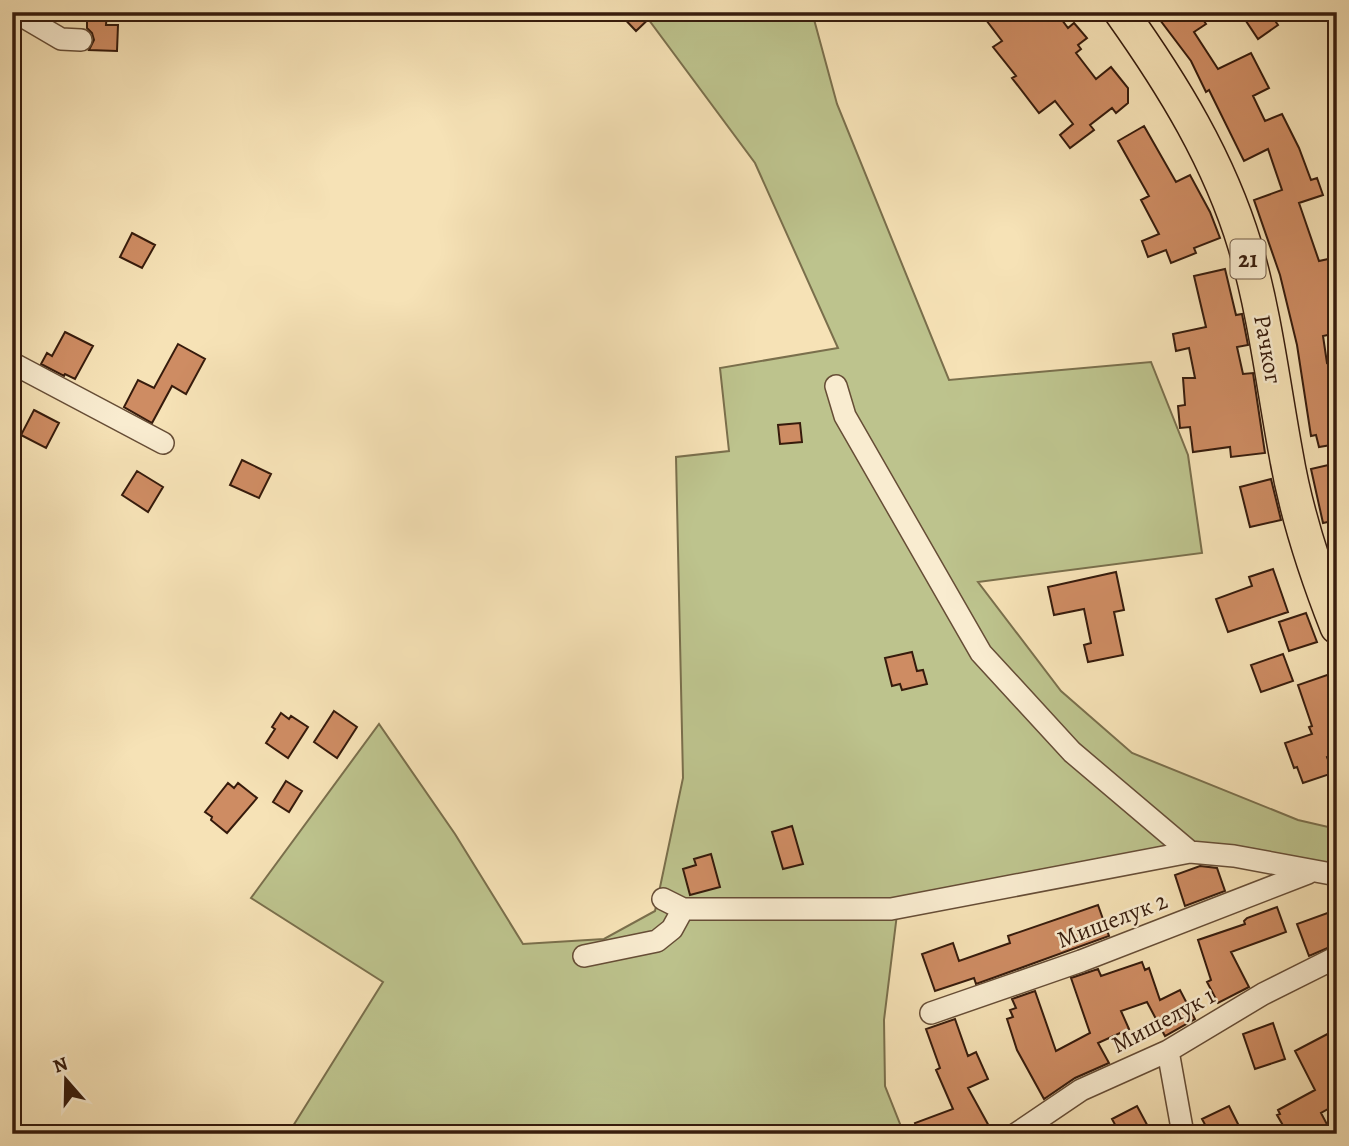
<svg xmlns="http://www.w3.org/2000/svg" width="1349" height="1146" font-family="Alegreya,serif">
  <rect width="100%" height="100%" fill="#f6e2b6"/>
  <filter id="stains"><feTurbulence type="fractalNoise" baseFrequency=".00286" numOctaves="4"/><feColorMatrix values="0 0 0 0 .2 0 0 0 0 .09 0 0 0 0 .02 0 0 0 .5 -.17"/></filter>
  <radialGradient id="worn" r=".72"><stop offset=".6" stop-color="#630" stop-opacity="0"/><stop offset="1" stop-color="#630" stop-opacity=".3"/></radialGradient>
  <!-- green -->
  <path fill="#bdc38d" stroke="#7a6f4c" stroke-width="2" d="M643 12H812L837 104 949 380 1151 362 1188 455 1202 553 978 582 1061 691 1132 753 1298 820 1337 829V872L1194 852 898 906 884 1020 885 1086 904 1134H288L383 982 251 898 379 724 455 834 523 944 604 939 655 911 683 778 676 457 729 451 720 368 838 348 755 163Z"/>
  <!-- building -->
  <path fill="#ce8c63" stroke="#361b0c" stroke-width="2" d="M87 12H107L106 25H118L117 51 89 50 94 40 92 33 87 28Z
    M618 12H656L636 31Z
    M980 12H1056L1068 28 1074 23 1087 38 1078 45 1081 49 1076 53 1096 79 1111 67 1128 88V103L1116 113 1112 108 1090 125 1094 130 1070 148 1060 135 1073 124 1055 101 1039 113 1012 78 1016 76 993 47 1002 41Z
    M1154 12H1198L1206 24 1194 32 1218 69 1251 53 1269 88 1253 96 1265 121 1282 114 1299 148 1311 180 1317 178 1323 195 1299 203 1319 261 1337 257V333L1323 336 1327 363 1332 362 1337 395V403H1335L1337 444 1319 447 1316 435 1311 436 1297 345 1280 275 1254 200 1282 190 1268 149 1244 161 1209 90 1206 92 1191 61Z
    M1240 12H1269L1278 25 1258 39Z
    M1144 126 1176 182 1190 175 1210 212 1220 238 1194 248 1196 253 1171 263 1166 250 1148 257 1142 241 1159 234 1141 200 1149 196 1118 141Z
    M132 233 155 245 142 268 120 257Z
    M1225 269 1236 315 1242 314 1248 345 1237 347 1243 374 1253 373 1265 453 1231 457 1230 447 1193 452 1190 427 1180 428 1178 406 1185 405 1183 378H1195L1189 348 1176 351 1173 334 1206 327 1194 276Z
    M65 332 93 346 75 379 65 374 64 376 41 364 47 353 52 356Z
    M178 344 205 359 186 394 172 386 152 423 124 407 138 380 154 388Z
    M34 410 59 423 46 448 21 435Z
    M800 423 802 442 780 444 778 425Z
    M242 460 271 474 259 498 230 485Z
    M1337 463V520L1323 523 1311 469Z
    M137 471 163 487 148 512 122 495Z
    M1271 479 1281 520 1250 527 1240 487Z
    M1273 569 1288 612 1228 632 1216 599 1252 586 1249 577Z
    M1116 572 1124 610 1114 612 1123 655 1088 662 1084 645 1091 643 1084 609 1054 615 1048 587Z
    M1306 613 1317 642 1289 651 1279 622Z
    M912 652 917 671 923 670 927 684 902 690 900 684 892 686 885 658Z
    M1283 654 1293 681 1261 692 1251 665Z
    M1330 674 1337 694V753L1327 757 1333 773 1303 783 1297 767 1294 768 1285 743 1312 734 1309 727 1312 726 1298 685Z
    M334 711 357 727 337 758 314 742Z
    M281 713 289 719 291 716 308 727 288 758 266 743 275 729 272 727Z
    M286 781 302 791 289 812 273 802Z
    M228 783 234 788 238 783 257 798 227 833 211 820 212 817 205 812Z
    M792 826 803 864 783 869 772 832Z
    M711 854 720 887 690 895 683 869 696 865 694 859Z
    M1200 866 1217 868 1225 891 1185 906 1175 875Z
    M1098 905 1109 936 976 984 974 978 935 991 922 954 953 943 959 961 1010 943 1008 936Z
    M1277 907 1286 932 1231 952 1249 987 1218 1003 1207 982 1211 980 1198 940 1245 924 1244 921 1247 918Z
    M1333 911 1337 921V944L1309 956 1297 924Z
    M1142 962 1145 970 1149 968 1160 1000 1180 990 1195 1019 1165 1036 1147 1002 1121 1011 1129 1029 1098 1043 1109 1063 1075 1078 1044 1099 1017 1050 1007 1019 1013 1017 1010 1010 1016 1008 1012 999 1035 991 1056 1051 1090 1033 1071 978 1098 969 1101 976Z
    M955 1019 968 1056 976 1052 988 1079 968 1088 990 1128 980 1134H919L915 1123 953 1109 936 1070 940 1068 926 1029Z
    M1273 1023 1285 1059 1255 1069 1243 1034Z
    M1337 1029V1104L1321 1113 1332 1134H1288L1277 1115 1280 1114 1278 1110 1315 1090 1295 1051Z
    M1137 1106 1152 1134H1120L1112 1119Z
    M1229 1106 1243 1134H1210L1202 1119Z"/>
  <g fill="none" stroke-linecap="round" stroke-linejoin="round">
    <defs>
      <path id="minor" d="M15 12 61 39 81 40
        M12 363 163 443
        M836 386 845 416 981 653 1072 752 1190 852
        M663 899 683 909H891L1190 852 1234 856 1337 875
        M584 956 657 941 672 929 683 909
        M931 1013 1081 961 1308 873
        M1168 1051 1183 1134
        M1016 1134 1081 1090 1168 1051 1263 994 1337 957"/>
      <path id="primary" d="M1121 12C1173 85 1219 160 1245 246 1265 314 1273 384 1286 454 1296 513 1315 571 1337 627"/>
    </defs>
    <!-- minor casing -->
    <use href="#minor" stroke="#664d36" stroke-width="24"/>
    <!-- primary casing -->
    <use href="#primary" stroke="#361b0c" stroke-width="36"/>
    <!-- minor -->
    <use href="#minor" stroke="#f9ecd0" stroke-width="21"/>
    <!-- primary -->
    <use href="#primary" stroke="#f6e2b6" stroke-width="33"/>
  </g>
  <g text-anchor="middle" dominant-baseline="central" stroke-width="5" stroke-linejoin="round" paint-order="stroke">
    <!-- shield labels -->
    <rect fill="#f9ecd0" stroke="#705a47" stroke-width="2" x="1230.5" y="239.5" width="35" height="39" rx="5"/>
    <g font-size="23" font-weight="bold" fill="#361b0c">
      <text x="1248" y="259">21</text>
    </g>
    <!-- street labels -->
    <g font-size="24" fill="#361b0c" stroke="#f9ecd0">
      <text transform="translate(1268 349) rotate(80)">Рачког</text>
      <text transform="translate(1112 920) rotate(-21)">Мишелук 2</text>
      <text transform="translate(1163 1020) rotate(-28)">Мишелук 1</text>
    </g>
  </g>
  <!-- margin -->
  <rect width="1349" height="1146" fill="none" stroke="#f6e2b6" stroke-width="42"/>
  <rect x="14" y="14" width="1321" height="1118" fill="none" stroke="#361b0c" stroke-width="3.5"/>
  <rect x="21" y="21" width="1307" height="1104" fill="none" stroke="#361b0c" stroke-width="2"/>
  <!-- north arrow -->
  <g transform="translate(66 1080) rotate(340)" stroke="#f9ecd0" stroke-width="5" paint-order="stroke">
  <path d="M0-5L12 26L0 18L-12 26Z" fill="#361b0c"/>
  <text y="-10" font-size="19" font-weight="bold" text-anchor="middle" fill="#361b0c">N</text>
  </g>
  <rect width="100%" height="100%" filter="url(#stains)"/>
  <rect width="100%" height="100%" fill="url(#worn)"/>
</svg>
